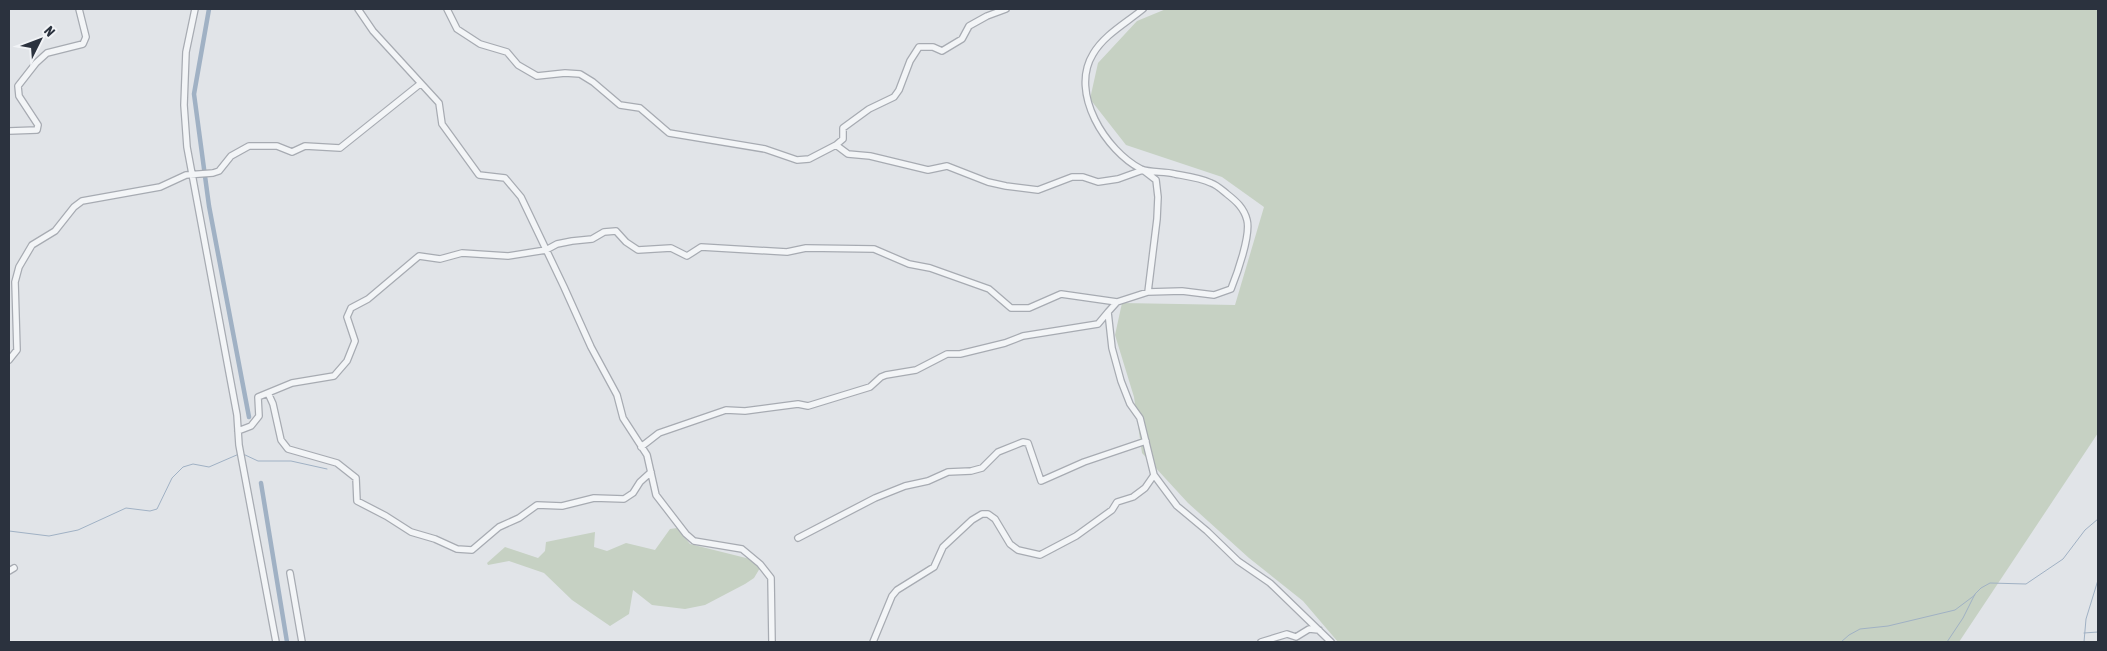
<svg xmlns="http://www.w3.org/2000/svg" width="2107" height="651" font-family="'Asap Condensed',sans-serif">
  <rect width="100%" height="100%" fill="#e1e4e8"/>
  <!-- green -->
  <path fill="#c6d1c3" d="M1166 9H2098V433L1959 642H1338L1303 601 1249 558 1188 503 1142 453 1134 397 1115 335 1122 303 1235 305 1264 207 1222 177 1126 145 1090 99 1098 63 1137 21Z
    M677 528 690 544 750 559 760 568 754 578 745 584 705 605 685 609 652 605 633 590 629 614 610 626 572 600 544 573 509 561 488 565 487 563 505 547 538 558 545 551 546 542 595 532 594 547 607 551 626 543 655 550 670 529Z"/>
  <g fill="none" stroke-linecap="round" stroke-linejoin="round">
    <!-- stream -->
    <path stroke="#a0b1c4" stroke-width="1" d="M243 454 258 461H291L327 469
      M9 531 49 536 78 530 126 508 150 511 157 509 172 478 183 467 193 464 209 467 239 454
      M2084 633 2098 632
      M1841 642 1849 635 1860 629 1888 626 1955 610 1975 595
      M1947 642 1963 618 1975 594 1981 588 1990 583 2026 584 2063 559 2085 530 2098 519
      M2084 642 2086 619 2098 580"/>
    <!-- canal -->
    <path stroke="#a0b1c4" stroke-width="4.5" d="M209 9 194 94 209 206 249 417
      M261 483 287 642"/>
    <defs>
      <path id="minor" d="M195 9 186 52 184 105 187 147 237 415 239 445 276 642
        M358 9 373 31 439 103 442 124 479 175 505 178 521 197 564 287 591 347 617 395 623 418 647 455 656 495 686 534 694 541 742 549 760 564 771 578 772 642
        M447 9 457 29 480 44 507 52 518 65 537 76 565 73 580 74 593 82 620 105 640 108 669 133 765 149 797 160 809 159 836 145 848 154 870 156 928 170 947 166 988 182 1006 186 1038 190 1072 177H1083L1098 182 1118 179 1143 170 1156 180 1158 197 1157 219 1148 292
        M1143 9C1126 23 1104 35 1093 54 1069 93 1106 151 1141 169 1150 173 1164 171 1175 174 1186 176 1201 178 1211 183 1217 185 1222 190 1227 194 1236 201 1244 208 1247 220 1251 235 1237 274 1231 289L1214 295 1182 291 1148 292 1117 302 1108 312 1112 348 1121 381 1130 404 1140 418 1154 475 1177 506 1207 531 1238 561 1270 583 1331 642
        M9 131 37 130 38 125 19 96 18 86 36 63 47 53 83 44 86 37 79 9
        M836 145 843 139V128L869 109 894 97 899 90 910 61 919 47H933L942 51 962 39 969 26 987 16 1006 9
        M9 360 17 350 15 282 19 267 32 245 55 231 74 207 82 201 160 187 186 175 213 173 219 171 231 156 249 146H277L292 152 305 146 340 148 420 84
        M268 393 273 404 281 440 288 449 337 463 356 478 357 501 386 516 411 532 435 539 457 549 472 550 499 527 519 518 537 505 562 506 594 498 624 499 633 493 640 482 651 472
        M238 431 251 426 259 416 258 397 292 383 334 376 347 361 355 341 347 317 351 308 368 299 419 256 440 259 462 253 508 256 546 250 557 244 572 241 592 239 604 232 616 231 626 242 638 250 671 248 687 256 701 247 787 252 806 248 874 249 909 264 930 268 989 289 1011 308H1029L1061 294 1117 302
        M641 447 659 433 726 410 745 411 798 404 808 406 870 387 881 377 886 375 916 370 947 354H960L1005 343 1023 336 1098 324 1108 312
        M798 538 875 498 905 486 928 481 948 472 971 471 982 468 998 452 1023 442 1028 443 1041 481 1084 462 1146 441
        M9 571 14 568
        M290 573 302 642
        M873 642 892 596 897 590 934 567 943 547 972 520 982 514H988L995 519 1010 544 1018 550 1040 555 1076 536 1112 510 1117 502 1133 497 1145 488 1154 475
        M1261 642 1287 634 1296 637 1309 629 1319 630"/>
    </defs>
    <!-- minor casing -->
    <use href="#minor" stroke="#a7abb2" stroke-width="8"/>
    <!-- minor -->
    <use href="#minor" stroke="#f3f5f7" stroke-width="5.5"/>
  </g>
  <!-- border -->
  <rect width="2107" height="651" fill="none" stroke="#2b323e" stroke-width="20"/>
  <!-- north arrow -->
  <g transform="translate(40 40) rotate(48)" stroke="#f1f3f6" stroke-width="4" paint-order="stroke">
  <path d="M0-4L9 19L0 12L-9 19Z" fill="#2b323e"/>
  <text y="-8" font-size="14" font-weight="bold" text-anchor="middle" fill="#2b323e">N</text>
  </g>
</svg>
